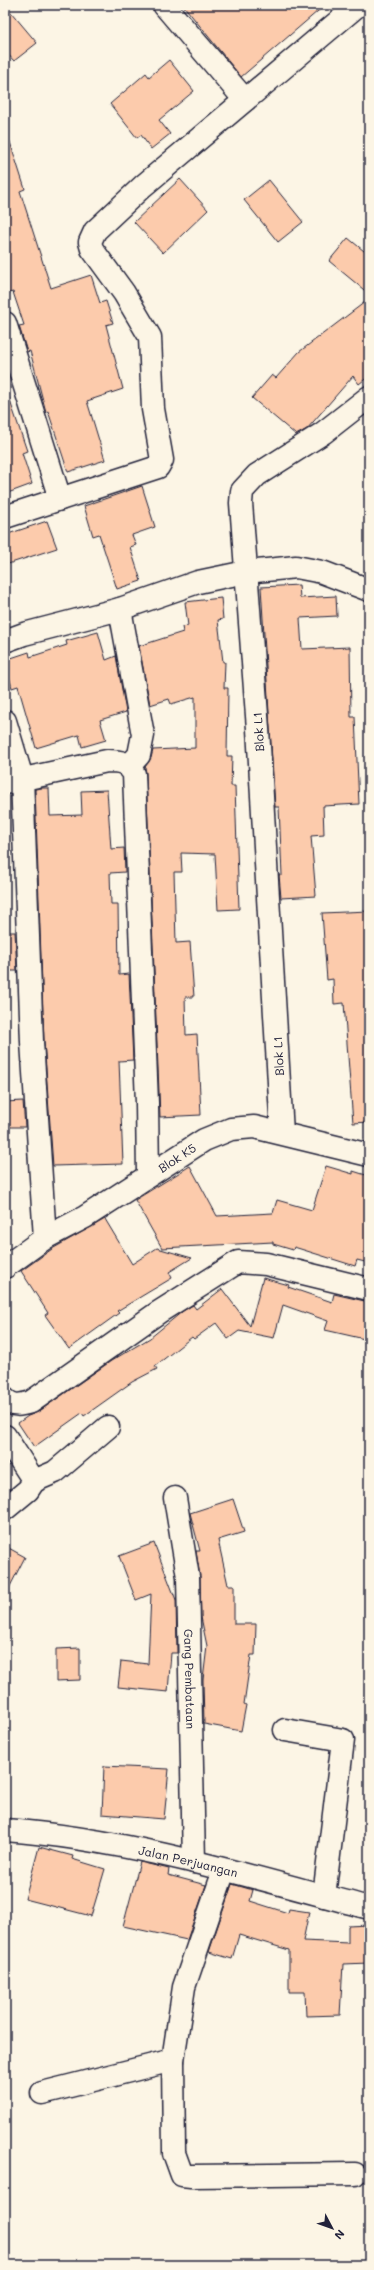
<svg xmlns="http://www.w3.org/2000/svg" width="374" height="2270" font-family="Mali,sans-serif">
  <rect width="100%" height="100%" fill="#fcf5e5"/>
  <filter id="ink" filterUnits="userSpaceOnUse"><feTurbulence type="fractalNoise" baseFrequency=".025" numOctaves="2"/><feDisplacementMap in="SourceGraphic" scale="8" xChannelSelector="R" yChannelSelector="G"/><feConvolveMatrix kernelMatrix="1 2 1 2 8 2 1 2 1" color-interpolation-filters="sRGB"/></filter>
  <g filter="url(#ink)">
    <!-- building -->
    <path fill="#fccbac" stroke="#22223b" d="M5 5 37 43 14 61 5 51Z
      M183 5H325L241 77Z
      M169 60 194 91 159 120 170 134 151 149 141 135 137 138 110 104 146 73 149 77Z
      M5 139H9L25 189 20 191 51 288 91 275 100 303 106 301 113 323 106 325 123 389 87 401 105 460 68 472 48 411 46 412 30 351 27 352 19 326 24 325 13 292 5 294Z
      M180 179 208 210 163 253 134 222Z
      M269 180 303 222 278 242 244 200Z
      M348 238 369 255V294L329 261Z
      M369 299V376L359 384 353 376 307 429 296 435 252 398 272 375 276 378 299 352Z
      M5 395H8L27 451 22 453 32 484 5 494Z
      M142 486 155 527 132 535 136 545 130 547 141 581 117 589 99 534 93 536 84 506Z
      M47 521 57 548 5 565V535Z
      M299 585 300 598 336 596 337 616 300 618 302 649 350 647 351 717H355L359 804 323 806 324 835 311 836 316 896 281 898 279 875H282L279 807H275L261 587Z
      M221 598 223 619 218 620 223 662H225L224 688H228L227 756H232L231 786H235L239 909 218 910 215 854 181 853 182 872H174L176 943 190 942 194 997H185L186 1035 197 1034 201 1115 160 1117 146 774 145 767 151 758 153 750 195 748V697L171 704 169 699 150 705 139 646 183 632 182 627 188 626 185 602Z
      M98 632 106 660 116 656 126 712 100 720 106 740 82 747 79 735 36 748 18 686 12 688 5 660 29 652 30 657 67 645 66 641Z
      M42 788H49L50 816 82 815 81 791 107 790 111 849 124 848 125 872 110 873 111 904H118L119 975 129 974 133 1060 119 1061 123 1164 53 1166 44 1041 35 789Z
      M369 911V1122L353 1123 344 1003 334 1004 333 979 327 980 322 913Z
      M5 932H15L17 971H5Z
      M23 1101 25 1127H5V1102Z
      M190 1166 217 1216 273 1213 277 1200 312 1210 326 1166 353 1174V1171L369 1176V1263L357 1260 355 1266 294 1247 293 1250 273 1244V1242L162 1248 135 1200Z
      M105 1219 132 1264 157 1248 192 1258 169 1272 172 1278 117 1311 119 1313 69 1349 45 1315 48 1313 21 1271 52 1249Z
      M263 1278 289 1285 288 1287 332 1302 334 1294 369 1302V1340L325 1330 328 1321 283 1305 274 1338 239 1331 228 1339 216 1323 194 1339 192 1337 155 1366 157 1369 132 1382 84 1416 82 1413 34 1447 18 1423 28 1416 38 1412 111 1361 150 1338 183 1311 193 1305 196 1309 222 1289 250 1326Z
      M233 1499 244 1532 218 1540 228 1585H234V1624H256L255 1655H251L244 1704 246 1705 241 1731 204 1724 203 1680 207 1646 201 1617 200 1577 196 1551H200L190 1513Z
      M154 1543 176 1600 177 1653H171L168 1692 118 1687 121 1661 148 1664 151 1594 136 1600 119 1556Z
      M5 1546 25 1557 5 1596Z
      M80 1648V1680L56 1681V1649Z
      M104 1766 169 1769 164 1819 102 1814Z
      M39 1847 73 1856 72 1859 105 1869 91 1916 25 1899Z
      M140 1862 169 1869 168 1875 206 1885 187 1940 123 1926Z
      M232 1884 253 1890 250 1901 288 1913 289 1909 309 1912 303 1941 348 1943V1926L369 1925V1963L343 1964 340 2015 306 2016 305 1992H289V1950L239 1935 232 1959 209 1952Z"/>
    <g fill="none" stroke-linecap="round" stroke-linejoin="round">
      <defs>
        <g id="minor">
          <path d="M164 5 245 100"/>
          <path d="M5 323 60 499"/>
          <path d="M5 517 158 467 162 460 153 409 150 337 124 293 92 249 90 242 95 231 143 186 358 5"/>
          <path d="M120 609 143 735 139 755 129 766"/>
          <path d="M5 641 24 634 120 609 198 582 246 572 296 567 322 572 369 590"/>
          <path d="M5 721 22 778 32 1042 45 1238"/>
          <path d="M5 783 107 761C121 761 127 762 134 774L147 1103 148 1175"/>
          <path d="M282 1133 258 729 241 503 242 491 257 475 323 433 369 397"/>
          <path id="s1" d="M5 1267 45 1238 85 1217 204 1140 231 1129 254 1127 369 1155"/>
          <path d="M5 1399C13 1407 21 1405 31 1402L159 1312 238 1262 266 1264 369 1289"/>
          <path d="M5 1436 34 1481 28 1490 5 1509"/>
          <path d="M34 1481 55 1472 108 1427"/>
          <path id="s2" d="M175 1498 188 1577 194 1862"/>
          <path d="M285 1730 343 1740 324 1896"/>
          <path id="s3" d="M5 1830C129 1839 249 1876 369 1908"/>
          <path d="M224 1870 184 1987 173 2060 174 2153 182 2175 191 2176 355 2174"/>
          <path d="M42 2093 173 2060"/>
        </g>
      </defs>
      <!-- minor casing -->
      <use href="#minor" stroke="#22223b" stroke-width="25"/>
      <!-- minor -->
      <use href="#minor" stroke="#fcf5e5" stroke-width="22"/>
    </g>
  </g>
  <g text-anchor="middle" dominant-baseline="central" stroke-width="3" stroke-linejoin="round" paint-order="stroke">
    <!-- street labels -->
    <g font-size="12" fill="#22223b" stroke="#fcf5e5">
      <text transform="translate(258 732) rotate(-94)">Blok L1</text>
      <text transform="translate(278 1056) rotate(-93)">Blok L1</text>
      <text stroke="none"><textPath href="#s1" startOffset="204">Blok K5</textPath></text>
      <text stroke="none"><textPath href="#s2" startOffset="182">Gang Pembataan</textPath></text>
      <text stroke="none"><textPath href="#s3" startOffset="186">Jalan Perjuangan</textPath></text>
    </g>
  </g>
  <!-- margin -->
  <rect width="374" height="2270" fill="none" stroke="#fcf5e5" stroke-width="20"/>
  <rect x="10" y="10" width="354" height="2250" fill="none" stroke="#22223b" stroke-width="1.5" filter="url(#ink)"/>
  <!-- north arrow -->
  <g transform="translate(332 2228) rotate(131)" stroke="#fcf5e5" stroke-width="3" paint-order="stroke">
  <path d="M0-3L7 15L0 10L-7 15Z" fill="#22223b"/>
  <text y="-6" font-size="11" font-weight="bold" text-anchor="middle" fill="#22223b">N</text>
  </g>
</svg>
